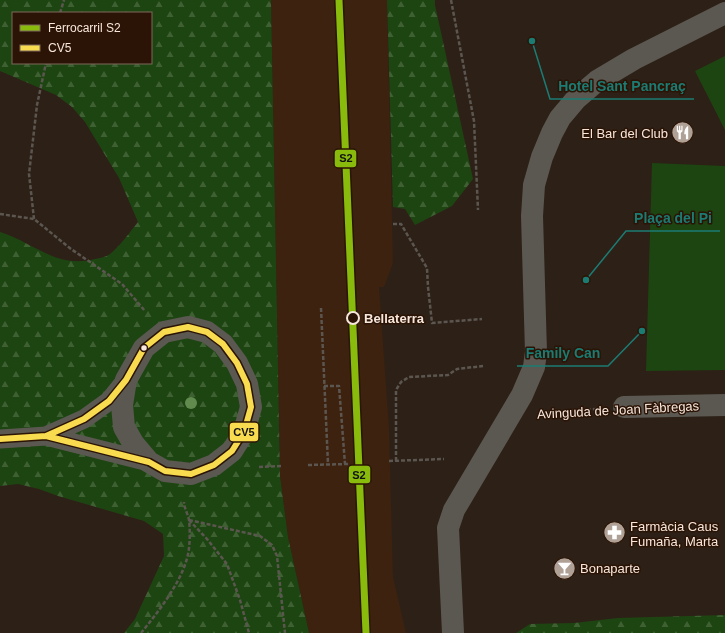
<svg xmlns="http://www.w3.org/2000/svg" width="725" height="633" font-family="Arial,sans-serif">
  <defs>
    <pattern id="forest-firs" width="22" height="20" patternUnits="userSpaceOnUse"><rect width="22" height="20" fill="#1d4511"/><path d="M5 1l3.5 6h-7zM16 11l3.5 6h-7z" fill="#3f6033"/></pattern>
  </defs>
  <rect width="100%" height="100%" fill="#2d2017"/>
  <!-- built -->
  <path fill="#3d220f" d="M271 0H387L393 263 384 287H379L389 428 393 577 406 633H309L288 537 280 476Z"/>
  <!-- forest -->
  <path fill="url(#forest-firs)" fill-rule="evenodd" d="M0 0H271L280 476 288 537 309 633H124L135 619 164 556 163 534 144 521 58 496 39 489 18 484 0 486V232C35 243 56 269 95 259 100 258 106 257 110 254 120 246 130 232 138 222L119 178 85 122 72 107 56 95 0 71ZM13 13H151V63H13Z
    M387 0H435V5L473 179 452 206 415 225 405 209 393 207Z
    M725 615V633H516L530 624 574 623 618 618Z"/>
  <!-- pitch -->
  <path fill="#1d4511" d="M725 56V130L695 71Z
    M652 163 725 166V370L646 371Z"/>
  <g fill="none" stroke-linecap="round" stroke-linejoin="round">
    <!-- path -->
    <path stroke="#5c5650" stroke-width="2.5" stroke-dasharray="4 2" stroke-linecap="butt" d="M451 0 474 121 478 210
      M60 13 64 0
      M0 214 34 219 71 249 122 284 145 311
      M34 219 29 174 37 105 46 63
      M393 224H401L427 268 428 287 432 323 482 319
      M321 308 328 464
      M324 386H339L345 464
      M545 413 596 409
      M389 461 444 459
      M396 461V390L401 382 409 377 448 375 457 369 483 366
      M308 465 349 464
      M259 467 283 466
      M189 520 260 536 272 545 277 556 285 633
      M189 520 207 539 227 564 240 600 249 633
      M141 633C159 611 186 577 189 548 190 539 190 528 189 520 188 514 184 508 184 502"/>
    <!-- service -->
    <path stroke="#5b5852" stroke-width="19" d="M46 436 84 419 109 401 126 380
      M0 439 46 436 149 462"/>
    <!-- minor -->
    <path stroke="#5b5852" stroke-width="22" d="M188 327 207 332 223 344 237 363 247 384 251 407 244 432 232 451 214 465 191 474 165 471 149 462 133 443 124 427 122 405 126 380 144 348 164 332Z
      M624 407 725 405"/>
    <!-- tertiary -->
    <path stroke="#5b5852" stroke-width="22" d="M453 633 448 528 454 510 522 395 534 367 536 352 532 216 534 185 542 157 552 133 560 118 576 99 597 81 634 59 725 13"/>
    <defs>
      <path id="bus-1" d="M188 327 207 332 223 344 237 363 247 384 251 407 244 432 232 451 214 465 191 474 165 471 149 462 46 436 84 419 109 401 126 380 144 348 164 332Z
        M0 439 46 436"/>
    </defs>
    <!-- bus-1 casing -->
    <use href="#bus-1" stroke="#2b1405" stroke-width="9"/>
    <!-- bus-1 -->
    <use href="#bus-1" stroke="#f9db4f" stroke-width="6"/>
    <defs>
      <path id="rail-1" d="M339 0 366 633"/>
    </defs>
    <!-- rail-1 casing -->
    <use href="#rail-1" stroke="#2b1405" stroke-width="10"/>
    <!-- rail-1 -->
    <use href="#rail-1" stroke="#88bb0b" stroke-width="7"/>
  </g>
  <!-- trees -->
  <circle fill="#618a4e" cx="191" cy="403" r="6"/>
  <!-- icons -->
  <defs>
    <symbol id="restaurant-disc" viewBox="-11 -11 22 22"><circle r="9.5" fill="#b0a197" stroke="#2b1405"/><path d="M-5-6h1v4h1v-4h1v4h1v-4h1v5L-1.5 .5V6h-2V.5L-5-1ZM5-6V6H3V1.5H1.5Q1.5-4 5-6Z" fill="#fff"/></symbol>
    <symbol id="pharmacy-disc" viewBox="-11 -11 22 22"><circle r="9.5" fill="#b0a197" stroke="#2b1405"/><path d="M-2-6h4v4h4v4h-4v4h-4v-4h-4v-4h4Z" fill="#fff"/></symbol>
    <symbol id="bar-disc" viewBox="-11 -11 22 22"><circle r="9.5" fill="#b0a197" stroke="#2b1405"/><path d="M-6-5H6L.8 .8V4.5H3.5V6h-7V4.5H-.8V.8Z" fill="#fff"/></symbol>
  </defs>
  <g fill-rule="evenodd">
    <use href="#restaurant-disc" x="670" y="120" width="25" height="25"/>
    <use href="#pharmacy-disc" x="602" y="520" width="25" height="25"/>
    <use href="#bar-disc" x="552" y="556" width="25" height="25"/>
  </g>
  <!-- markers -->
  <circle fill="#2b1405" stroke="#f7e6dc" stroke-width="2" cx="353" cy="318" r="6"/>
  <circle fill="#f7e6dc" stroke="#2b1405" stroke-width="1.5" cx="144" cy="348" r="3.5"/>
  <g text-anchor="middle" dominant-baseline="central" stroke-width="3" stroke-linejoin="round" paint-order="stroke">
    <!-- poi labels -->
    <g font-size="13" fill="#f7e6dc" stroke="#2b1405" text-anchor="start">
      <text x="668" y="133" text-anchor="end">El Bar del Club</text>
      <text x="630" y="526">Farmàcia Caus<tspan x="630" dy="15">Fumaña, Marta</tspan></text>
      <text x="580" y="568">Bonaparte</text>
    </g>
    <!-- stop labels -->
    <g font-size="13" font-weight="bold" fill="#f7e6dc" stroke="#2b1405" text-anchor="start">
      <text x="364" y="318">Bellaterra</text>
    </g>
    <!-- street labels -->
    <g font-size="13" fill="#f7e6dc" stroke="#2b1405">
      <text transform="translate(618 410) rotate(-3)">Avinguda de Joan Fàbregas</text>
    </g>
  </g>
  <!-- callouts -->
  <path fill="none" stroke="#1b7c74" stroke-width="1.5" d="M532 41L550 99H694M586 280L626 231H720M642 331L608 366H517"/>
  <g fill="#1b7c74" stroke="#2b1405" stroke-width="1.5">
    <circle cx="532" cy="41" r="4"/>
    <circle cx="586" cy="280" r="4"/>
    <circle cx="642" cy="331" r="4"/>
  </g>
  <g font-size="14" text-anchor="middle" font-weight="bold" fill="#1b7c74" stroke="#2b1405" stroke-width="3" stroke-linejoin="round" paint-order="stroke">
    <text x="622" y="91">Hotel Sant Pancraç</text>
    <text x="673" y="223">Plaça del Pi</text>
    <text x="563" y="358">Family Can</text>
  </g>
  <g stroke="#2b1405" stroke-width="1.5">
    <rect x="334" y="149" width="23" height="19" rx="4" fill="#88bb0b"/>
    <rect x="229" y="422" width="30" height="20" rx="4" fill="#f9db4f"/>
    <rect x="348" y="465" width="23" height="19" rx="4" fill="#88bb0b"/>
  </g>
  <g font-size="11" text-anchor="middle" font-weight="bold" fill="#111">
    <text x="346" y="162">S2</text>
    <text x="244" y="436">CV5</text>
    <text x="359" y="479">S2</text>
  </g>
  <!-- legend -->
  <rect x="12" y="12" width="140" height="52" fill="#2b1405" stroke="#7d685b"/>
  <rect x="20" y="25" width="20" height="6" fill="#88bb0b" stroke="#7d685b"/>
  <text x="48" y="32" font-size="12" fill="#f7e6dc">Ferrocarril S2</text>
  <rect x="20" y="45" width="20" height="6" fill="#f9db4f" stroke="#7d685b"/>
  <text x="48" y="52" font-size="12" fill="#f7e6dc">CV5</text>
</svg>
